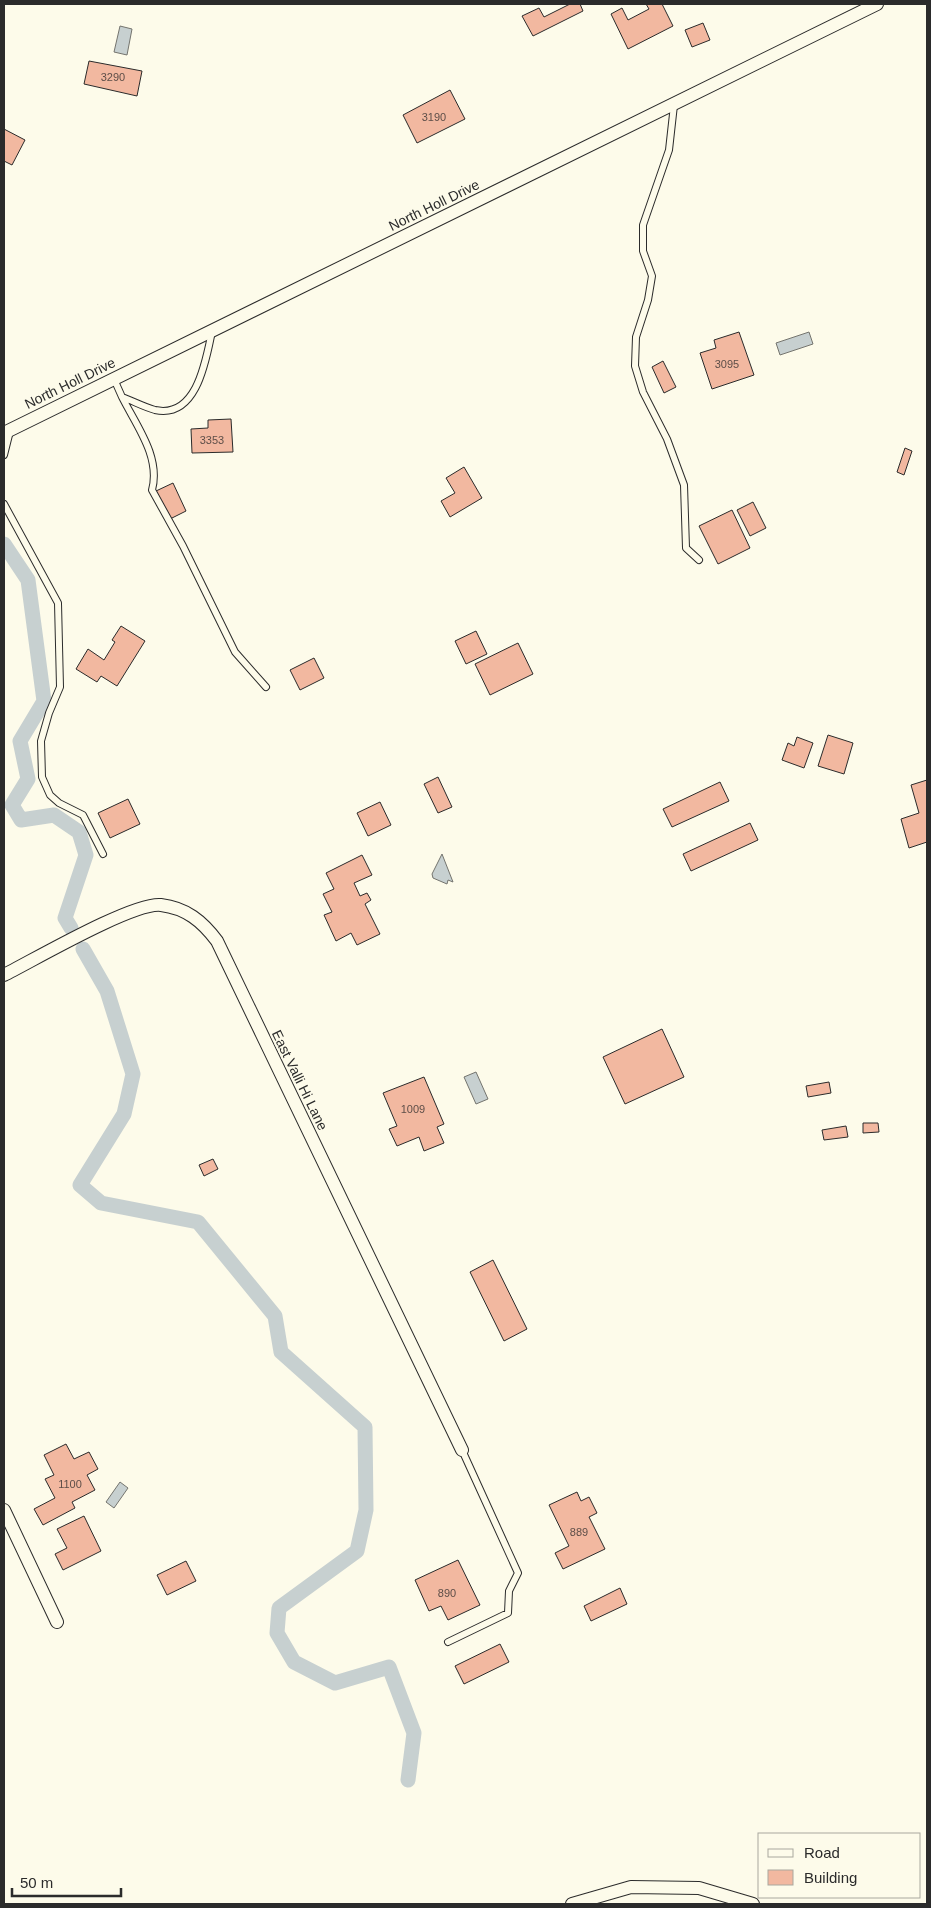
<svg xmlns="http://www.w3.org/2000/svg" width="931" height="1908" font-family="Arial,sans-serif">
  <rect width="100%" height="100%" fill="#fdfbea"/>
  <!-- water -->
  <path fill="#c7d0d0" stroke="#74746e" d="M120 26 132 29 127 55 114 52Z
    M809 332 813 344 780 355 776 343Z
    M442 854 453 882 448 880 447 884 433 878 432 874Z
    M476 1072 488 1099 476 1104 464 1077Z
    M120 1482 128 1488 114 1508 106 1502Z"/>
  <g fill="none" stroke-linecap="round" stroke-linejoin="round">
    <!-- canal -->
    <path stroke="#c7d0d0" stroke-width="15" d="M4 544 28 580 44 701 20 741 28 779 12 805 21 820 54 815 79 832 86 855 65 918 71 928
      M83 949 107 991 133 1074 124 1114 80 1185 101 1203 198 1222 275 1316 281 1352 365 1427 366 1510 357 1551 279 1608 277 1633 294 1662 335 1683 389 1667 414 1733 408 1780"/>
  </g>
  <!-- building -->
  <path fill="#f2b8a0" stroke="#2b2b2b" d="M570 4H580L583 11 533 36 522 16 539 8 544 17Z
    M646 4H662L673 26 628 49 611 14 622 8 628 20 649 9Z
    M703 23 710 40 692 47 685 30Z
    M89 61 142 71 137 96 84 84Z
    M450 90 465 119 417 143 403 115Z
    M4 129 25 140 12 165 4 161Z
    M739 332 754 375 712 389 700 353 716 348 714 340Z
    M663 361 676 387 664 393 652 367Z
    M231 419 233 452 192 453 191 429 208 428V420Z
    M905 448 912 451 904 475 897 472Z
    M464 467 482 498 450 517 441 501 455 493 446 478Z
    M173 483 186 511 170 519 156 491Z
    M753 502 766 528 750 536 737 510Z
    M732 510 750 548 718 564 699 526Z
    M121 626 145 641 117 686 101 676 97 682 76 669 88 649 104 660 115 642 112 640Z
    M476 631 487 654 466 664 455 641Z
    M518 643 533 674 490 695 475 664Z
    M314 658 324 678 300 690 290 670Z
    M828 735 853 743 844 774 818 766Z
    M797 737 813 743 804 768 782 760 788 743 794 746Z
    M438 777 452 807 438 813 424 784Z
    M927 780V842L909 848 901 819 919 813 911 785Z
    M720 782 729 801 672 827 663 809Z
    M128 799 140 824 110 838 98 813Z
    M380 802 391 825 368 836 357 813Z
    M750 823 758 840 691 871 683 854Z
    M362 855 372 875 354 883 360 896 367 893 371 900 365 904 380 934 357 945 351 933 336 941 324 915 332 912 323 894 334 889 326 873Z
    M662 1029 684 1077 625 1104 603 1057Z
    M424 1077 444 1124 437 1127 444 1143 424 1151 419 1137 397 1146 389 1129 397 1126 383 1093Z
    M829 1082 831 1093 808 1097 806 1086Z
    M863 1123H878L879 1132 863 1133Z
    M846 1126 848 1137 824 1140 822 1130Z
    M213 1159 218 1169 204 1176 199 1165Z
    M493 1260 527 1329 504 1341 470 1272Z
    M66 1444 74 1459 89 1452 98 1469 87 1475 95 1490 72 1502 75 1508 43 1525 34 1509 55 1498 45 1479 54 1475 44 1455Z
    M577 1492 581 1501 589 1497 597 1513 589 1517 605 1549 563 1569 555 1553 569 1546 549 1505Z
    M84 1516 101 1551 63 1570 55 1554 67 1548 57 1529Z
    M458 1560 480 1605 448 1620 441 1606 429 1611 415 1580Z
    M186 1561 196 1581 167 1595 157 1575Z
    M620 1588 627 1604 591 1621 584 1606Z
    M500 1644 509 1662 464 1684 455 1666Z"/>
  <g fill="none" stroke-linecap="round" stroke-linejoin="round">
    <defs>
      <path id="lane" d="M674 105 669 150 643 225V251L652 276 648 300 636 337 635 366 643 392 667 439 684 485 686 548 699 560
        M114 379 122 397C133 401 144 407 155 410 197 419 206 360 212 331
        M122 397C136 425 161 457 152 490L183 546 235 652 266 687
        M4 455 10 431
        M4 504 58 603 60 687 49 713 41 741 42 777 50 795 59 803 83 815 103 854
        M448 1642 508 1613 509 1591 518 1573 462 1450"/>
      <path id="street" d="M4 433 877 4
        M4 975C34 960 133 902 161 905 186 908 202 921 217 941L462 1450
        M4 1510 57 1622
        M572 1904 631 1887 699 1888 753 1904"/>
    </defs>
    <!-- lane casing -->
    <use href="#lane" stroke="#2b2b2b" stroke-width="8"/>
    <!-- street casing -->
    <use href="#street" stroke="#2b2b2b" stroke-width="14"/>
    <!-- lane -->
    <use href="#lane" stroke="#fdfbea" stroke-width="6"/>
    <!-- street -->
    <use href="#street" stroke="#fdfbea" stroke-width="12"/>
  </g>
  <g text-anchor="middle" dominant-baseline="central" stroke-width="4" stroke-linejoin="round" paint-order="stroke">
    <!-- number labels -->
    <g font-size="11" fill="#5d4e48">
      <text x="113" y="77">3290</text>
      <text x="434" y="117">3190</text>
      <text x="727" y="364">3095</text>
      <text x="212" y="440">3353</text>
      <text x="413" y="1109">1009</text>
      <text x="70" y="1484">1100</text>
      <text x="579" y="1532">889</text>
      <text x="447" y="1593">890</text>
    </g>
    <!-- street labels -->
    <g font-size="14" fill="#2b2b2b" stroke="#fdfbea">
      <text transform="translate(434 205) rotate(-26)">North Holl Drive</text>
      <text transform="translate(70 383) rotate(-26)">North Holl Drive</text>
      <text transform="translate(300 1080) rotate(64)">East Valli Hi Lane</text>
    </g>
  </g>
  <!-- border -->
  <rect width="931" height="1908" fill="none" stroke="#2b2b2b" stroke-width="10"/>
  <!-- legend -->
  <rect x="758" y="1833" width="162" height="65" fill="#fdfbea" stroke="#a9a89e"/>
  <rect x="768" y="1849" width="25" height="8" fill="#fdfbea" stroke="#a9a89e"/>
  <text x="804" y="1858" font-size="15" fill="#2b2b2b">Road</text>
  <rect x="768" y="1870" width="25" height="15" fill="#f2b8a0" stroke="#a9a89e"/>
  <text x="804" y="1883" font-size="15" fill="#2b2b2b">Building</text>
  <!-- scale -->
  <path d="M12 1888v8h109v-8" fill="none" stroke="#2b2b2b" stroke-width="2.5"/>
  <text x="20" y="1888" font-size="15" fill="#2b2b2b" stroke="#fdfbea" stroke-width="4" paint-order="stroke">50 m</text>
</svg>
